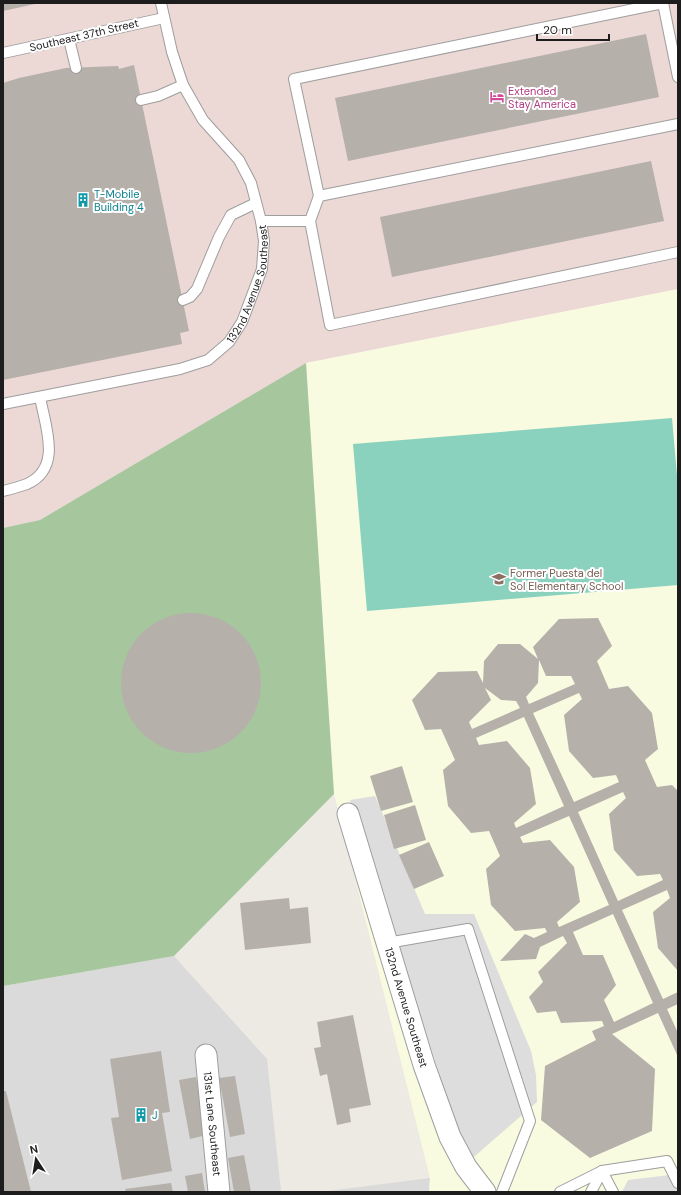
<svg xmlns="http://www.w3.org/2000/svg" width="681" height="1195" font-family="'DM Sans',sans-serif">
  <rect width="100%" height="100%" fill="#edeae4"/>
  <!-- residential -->
  <path fill="#dbdada" d="M174 956 267 1059 281 1192H3V986Z
    M430 1178 429 1192H320Z"/>
  <!-- commercial -->
  <path fill="#ecd8d5" d="M3 3H678V289L306 363 40 520 3 528Z"/>
  <!-- education -->
  <path fill="#f8fbdf" d="M678 289V1192H429L430 1178 334 794 306 363Z"/>
  <!-- forest -->
  <path fill="#a6c79d" d="M306 363 334 794 174 956 3 986V528L40 520Z"/>
  <!-- pitch -->
  <path fill="#8bd2be" d="M672 418 678 487V585L367 611 353 444Z"/>
  <!-- parking -->
  <path fill="#ddd" d="M375 796 425 914H474L531 1051 536 1075 537 1102 468 1162 350 800Z
    M678 1174V1192H622L628 1180Z"/>
  <!-- building -->
  <path fill="#b5b0aa" fill-rule="evenodd" d="M3 3H35V4L3 11Z
    M646 34 659 97 348 161 335 98Z
    M134 65 189 331 180 333 182 344 3 380V83L19 78 66 68 118 66 119 69Z
    M651 161 664 221 392 277 380 217Z
    M121 683a70 70 0 1 1 140 0a70 70 0 1 1-140 0Z
    M598 618 612 646 597 661 609 689 628 686 652 713 658 749 645 760 657 787 672 785 678 791V971L658 948 653 912 670 898 667 890 622 910 663 999 678 992V1004L667 1009 678 1033V1057L658 1013 612 1034 655 1069 652 1131 590 1158 541 1120 545 1066 596 1040 592 1031 604 1026 602 1021 561 1023 556 1011 537 1013 529 997 543 982 538 972 567 943 563 936 540 947 536 959 500 961 525 934 534 938 547 932 545 928 515 931 491 905 486 869 500 856 489 831 471 833 448 806 443 770 455 760 441 729 425 730 412 700 438 672 477 671 483 683 484 661 498 644H520L538 659 533 647 559 619ZM539 660 546 676H571L575 684 529 704 526 697 538 683ZM485 688 501 700 516 701 520 708 472 729 469 722 491 700ZM579 693 582 699 564 715 569 751 593 778 616 775 619 782 574 802 533 713ZM524 717 564 806 516 828 514 823 536 804 530 768 507 741 479 745 476 738ZM623 792 626 798 609 814 614 850 637 876 660 874 663 880 618 901 578 812ZM569 816 609 905 559 927 557 922 580 902 574 867 550 840 523 843 520 837ZM613 914 653 1003 614 1022 604 1000 616 985 603 955H583L573 932Z
    M402 766 413 802 381 811 370 776Z
    M415 805 426 840 394 849 384 815Z
    M429 842 444 876 414 889 399 855Z
    M289 898 290 909 308 907 311 943 245 950 240 903Z
    M353 1015 371 1105 349 1109 351 1122 337 1125 327 1074 320 1076 314 1048 321 1047 317 1022Z
    M161 1051 170 1112 162 1113 172 1171 122 1180 111 1118 119 1117 110 1059Z
    M235 1076 245 1134 230 1137 219 1078Z
    M196 1077 207 1135 190 1139 179 1080Z
    M3 1091H6L31 1192H3Z
    M244 1155 251 1192H234L228 1158Z
    M202 1173 205 1192H188L185 1176Z
    M171 1183 173 1192H126L125 1189Z"/>
  <g fill="none" stroke-linecap="round" stroke-linejoin="round">
    <defs>
      <g id="lane">
        <path d="M69 39 76 68"/>
        <path d="M3 53 164 18"/>
        <path d="M678 77 663 3 294 79 319 196 310 221 330 325 678 252"/>
        <path d="M141 100 158 96 183 85"/>
        <path d="M319 196 678 124"/>
        <path d="M261 221H310"/>
        <path d="M183 300 190 297 197 289 219 237 231 215 256 203"/>
        <path id="s1" d="M3 404 180 369 208 360 229 342 242 322 262 269 264 241 261 221 251 183 239 160 203 120 183 85 172 52 161 3"/>
        <path d="M3 491C11 489 19 487 27 484 63 468 45 426 40 397"/>
        <path d="M387 943 468 929 530 1121 502 1192"/>
        <path d="M602 1171 613 1192"/>
        <path d="M560 1192 602 1171 667 1161 678 1183"/>
        <path d="M591 1192 602 1171"/>
      </g>
      <g id="street">
        <path id="s2" d="M348 814 424 1065 450 1137 466 1167 485 1192"/>
        <path id="s3" d="M206 1055 219 1192"/>
      </g>
    </defs>
    <!-- lane casing -->
    <use href="#lane" stroke="#9e9e9e" stroke-width="12"/>
    <!-- street casing -->
    <use href="#street" stroke="#9e9e9e" stroke-width="23"/>
    <!-- lane -->
    <use href="#lane" stroke="#fff" stroke-width="10"/>
    <!-- street -->
    <use href="#street" stroke="#fff" stroke-width="21"/>
  </g>
  <!-- icons -->
  <defs>
    <symbol id="hotel-bare" viewBox="-9 -9 18 18"><path d="M-6-4.5h1.5V1H6V5H4.5V3h-9V5H-6ZM-4 0a1.8 1.8 0 1 1 3.6 0ZM.5 0V-2.5h3Q6-2.5 6 0Z" fill="#d1479c" stroke="#fff" stroke-width="2.5" paint-order="stroke"/></symbol>
    <symbol id="building-bare" viewBox="-9 -9 18 18"><path d="M-4-6H4V6H1V3H-1V6H-4ZM-2.5-4.3h1.7v1.8h-1.7ZM.8-4.3h1.7v1.8H.8ZM-2.5-1h1.7V.8h-1.7ZM.8-1h1.7V.8H.8Z" fill="#0f9aa8" stroke="#fff" stroke-width="2.5" paint-order="stroke"/></symbol>
    <symbol id="school-bare" viewBox="-9 -9 18 18"><path d="M0-5L7-2L0 1L-7-2ZM-4 1L0 2.5L4 1V4Q0 6-4 4Z" fill="#8d6e63" stroke="#fff" stroke-width="2.5" paint-order="stroke"/></symbol>
  </defs>
  <g fill-rule="evenodd">
    <use href="#hotel-bare" x="487" y="87" width="20" height="20"/>
    <use href="#building-bare" x="73" y="190" width="20" height="20"/>
    <use href="#school-bare" x="489" y="569" width="20" height="20"/>
    <use href="#building-bare" x="131" y="1105" width="20" height="20"/>
  </g>
  <g text-anchor="middle" dominant-baseline="central" stroke-width="4" stroke-linejoin="round" paint-order="stroke">
    <!-- street labels -->
    <g font-size="11" fill="#1d1d1d" stroke="#fff">
      <text transform="translate(84 35) rotate(-13)">Southeast 37th Street</text>
      <text stroke="none"><textPath href="#s1" startOffset="300">132nd Avenue Southeast</textPath></text>
      <text stroke="none"><textPath href="#s2" startOffset="202">132nd Avenue Southeast</textPath></text>
      <text stroke="none"><textPath href="#s3" startOffset="69">131st Lane Southeast</textPath></text>
    </g>
    <!-- hotel labels -->
    <g font-size="11" fill="#b23c85" stroke="#fff" text-anchor="start">
      <text x="508" y="91">Extended<tspan x="508" dy="13">Stay America</tspan></text>
    </g>
    <!-- culture labels -->
    <g font-size="11" fill="#0d838f" stroke="#fff" text-anchor="start">
      <text x="94" y="194">T-Mobile<tspan x="94" dy="13">Building 4</tspan></text>
      <text x="152" y="1115">J</text>
    </g>
    <!-- education labels -->
    <g font-size="11" fill="#785e54" stroke="#fff" text-anchor="start">
      <text x="510" y="573">Former Puesta del<tspan x="510" dy="13">Sol Elementary School</tspan></text>
    </g>
  </g>
  <!-- border -->
  <rect width="681" height="1195" fill="none" stroke="#1d1d1d" stroke-width="8"/>
  <!-- north arrow -->
  <g transform="translate(36 1159) rotate(348)" stroke="#ffffff" stroke-width="3" paint-order="stroke">
  <path d="M0-3L7 15L0 10L-7 15Z" fill="#1d1d1d"/>
  <text y="-6" font-size="11" font-weight="bold" text-anchor="middle" fill="#1d1d1d">N</text>
  </g>
  <!-- scale -->
  <path d="M537 34v6h72v-6" fill="none" stroke="#1d1d1d" stroke-width="2"/>
  <text x="543" y="34" font-size="12" fill="#1d1d1d" stroke="#ffffff" stroke-width="3" paint-order="stroke">20 m</text>
</svg>
